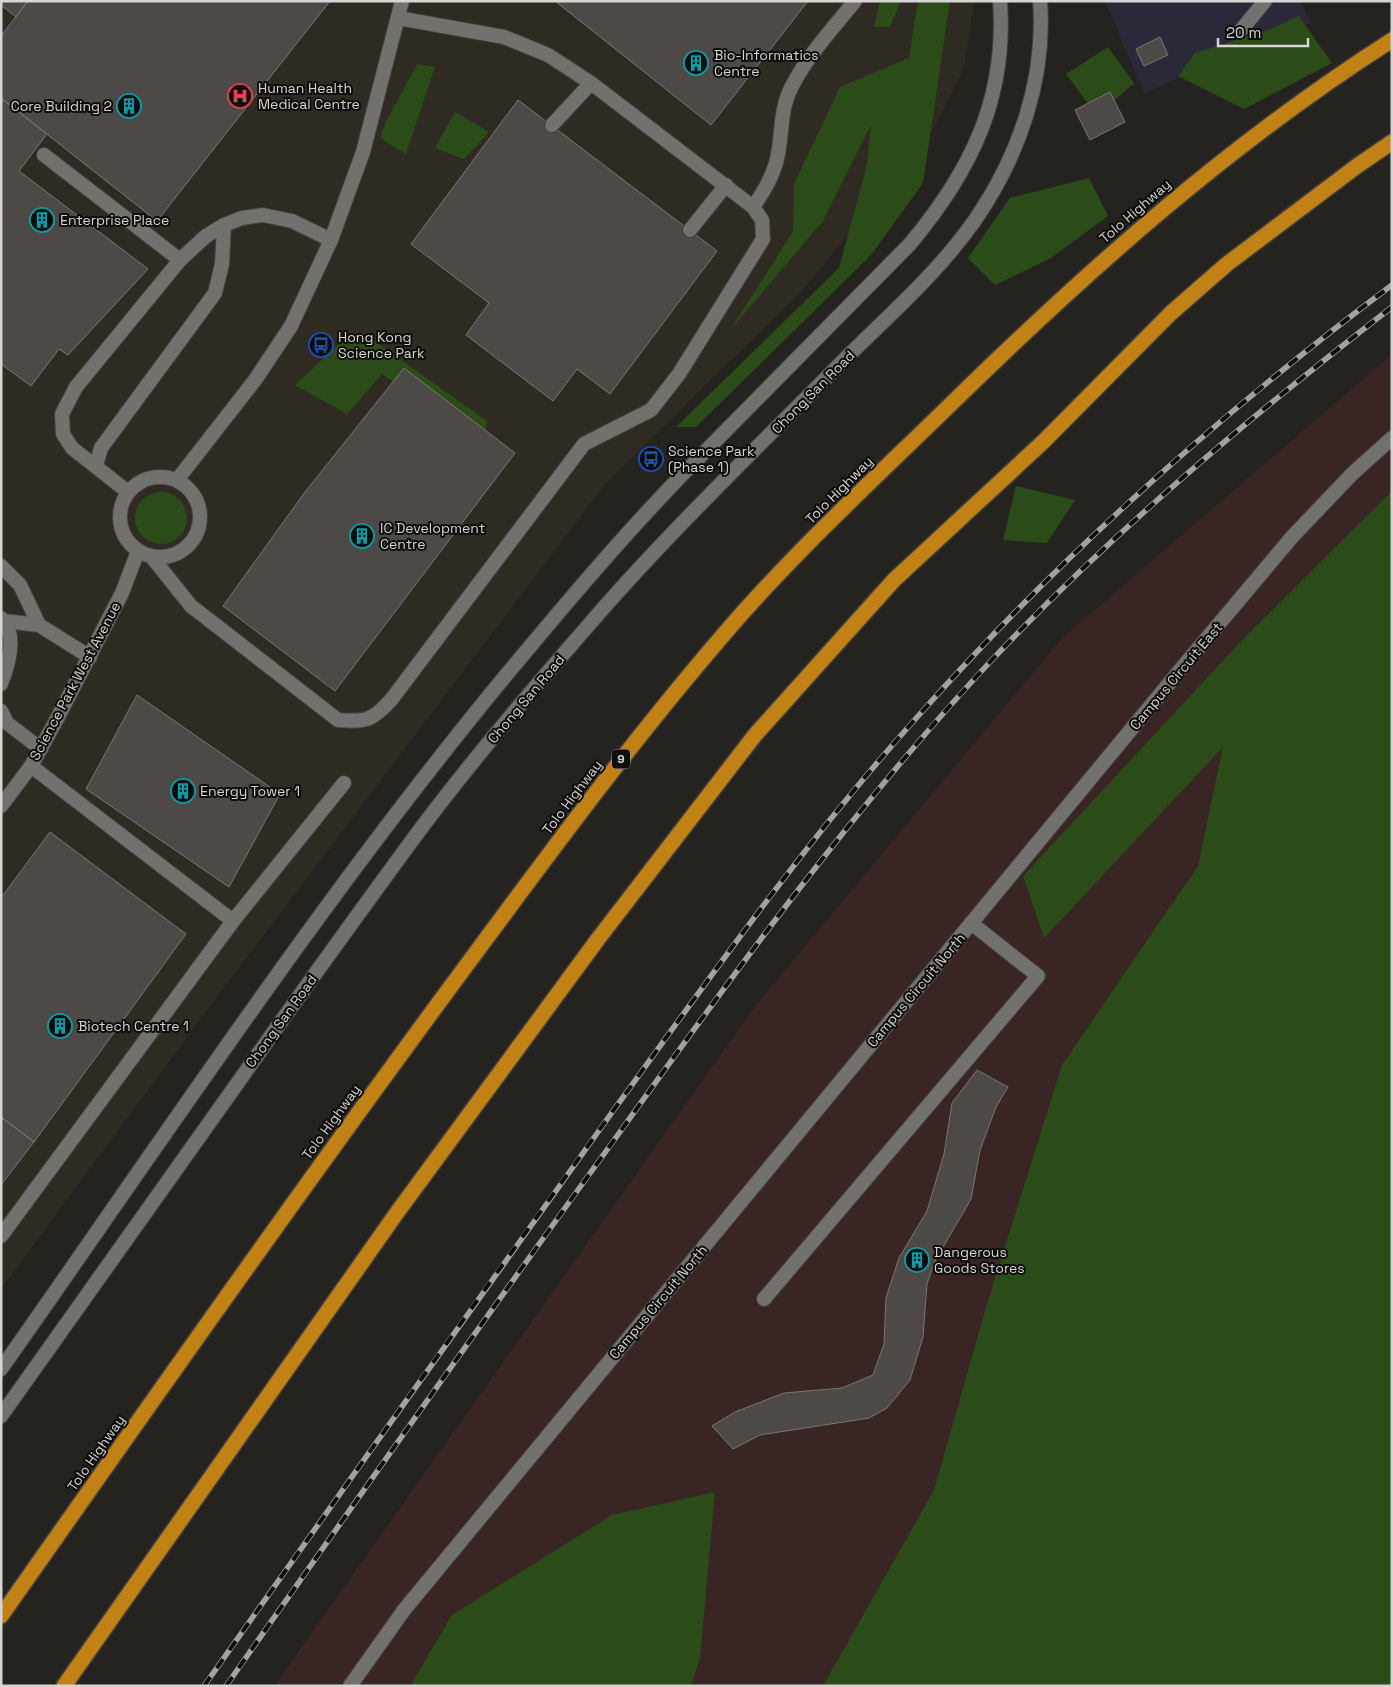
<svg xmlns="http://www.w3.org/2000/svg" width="1393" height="1687" font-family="'Space Grotesk',sans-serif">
  <rect width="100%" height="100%" fill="#252320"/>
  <!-- built -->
  <path fill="#302b22" d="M1 1H974L964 68 932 132 803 290 606 483 208 1009 1 1289Z"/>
  <!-- industrial -->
  <path fill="#2b2839" d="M1105 1H1301L1310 23 1144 93Z"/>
  <!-- education -->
  <path fill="#392524" d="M1392 354V1686H274L755 1006 1062 638Z"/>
  <!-- green -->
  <path fill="#2b4c19" d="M880 1H901L890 27H874Z
    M918 1H950L923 183 871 255 696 427H676L839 268 867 165 871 125 823 221 730 330 793 232 794 184 840 87 909 58Z
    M1299 16 1332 63 1244 109 1178 76 1195 53 1268 30Z
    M1108 47 1134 83 1097 116 1066 74Z
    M417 64 435 67 406 154 380 138 386 122Z
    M455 112 489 132 464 159 435 148Z
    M1089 178 1108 216 1051 258 995 285 968 258 1010 198Z
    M363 333 487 421 483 444 382 374 347 414 295 385 338 345Z
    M1016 486 1075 500 1047 543 1003 540Z
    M1392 491V1686H823L934 1490 987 1304 1062 1065 1198 866 1223 747 1044 938 1023 876 1245 637Z
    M135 518a26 26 0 1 1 52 0a26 26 0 1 1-52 0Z
    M715 1492 700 1658 691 1686H410L452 1615 612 1515Z"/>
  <!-- building -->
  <path fill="#4c4946" stroke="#797773" d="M1 1H28L16 17 1 5Z
    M28 1H330L157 221 1 98V36Z
    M555 1H808L711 125Z
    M1160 37 1168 55 1144 66 1136 49Z
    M1110 92 1125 122 1090 140 1075 110Z
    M1 98 47 134 19 171 148 269 68 355 59 349 31 386 1 364Z
    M518 100 717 251 610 394 577 369 553 401 466 335 489 303 411 244Z
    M404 368 515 453 335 691 223 606 305 492Z
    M137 695 280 794 229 887 86 789Z
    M50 832 186 934 34 1142 1 1117V898Z
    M977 1070 1008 1087 996 1107 980 1150 971 1199 935 1261 927 1284 923 1337 910 1380 887 1408 869 1418 760 1435 733 1449 712 1426 735 1412 784 1393 842 1388 873 1375 884 1344 886 1298 899 1258 927 1211 944 1154 952 1103Z
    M1 1117 34 1142 1 1185Z"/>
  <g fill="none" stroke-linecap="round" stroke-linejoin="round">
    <defs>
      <path id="service" d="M1242 29 1265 1
        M552 125 591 83
        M44 155 180 260
        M753 207C763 193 771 180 776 163 783 138 779 112 791 88 807 56 833 28 855 1
        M690 230 726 185
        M96 466 101 448 215 293 222 264 224 225
        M128 492 72 448 63 434 62 414 76 387 180 260 206 236 224 225 242 218 263 215 292 221 331 240
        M151 556 191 606 338 720C366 722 372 721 391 700L584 444 651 410 679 374 763 239 762 220 753 207 591 83 548 55 504 37 398 18
        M1 566 20 585 39 625
        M1 618C18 634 8 666 1 684
        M4 621 39 625 90 657
        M1 711 7 723 41 749
        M31 766 233 921
        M1 1236 233 921 344 783
        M764 1299 1038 976 971 923"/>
      <path id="minor" d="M120 517a40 40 0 1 1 80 0a40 40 0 1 1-80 0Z
        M177 480 255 380 291 326 331 240 363 152 402 1
        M1 806 31 766 58 717 122 593 138 551
        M350 1686 404 1610 1181 669 1292 537 1352 474 1392 438"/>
      <path id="secondary" d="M1 1369C166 1135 324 895 507 674 563 607 619 540 680 477 756 399 834 322 910 244 971 171 1007 98 1000 1
        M1 1416C80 1304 159 1192 239 1081 299 996 360 911 422 827 474 758 530 692 587 627 666 535 755 450 841 363 887 317 938 273 975 220 1019 156 1046 79 1040 1"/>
      <path id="motorway" d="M1 1616C148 1407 295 1198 446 993 535 873 622 753 719 640 790 556 872 481 950 405 1088 270 1229 144 1392 40
        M64 1686 396 1214 598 939 755 735 894 580 1043 442 1171 313 1227 264 1357 166 1392 142"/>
    </defs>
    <!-- service casing -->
    <use href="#service" stroke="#42413e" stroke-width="16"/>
    <!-- minor casing -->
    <use href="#minor" stroke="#42413e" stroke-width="16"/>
    <!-- secondary casing -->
    <use href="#secondary" stroke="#42413e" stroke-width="16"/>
    <!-- motorway casing -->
    <use href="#motorway" stroke="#42413e" stroke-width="18"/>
    <!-- service -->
    <use href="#service" stroke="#73716d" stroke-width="14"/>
    <!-- minor -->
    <use href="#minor" stroke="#73716d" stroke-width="14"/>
    <!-- secondary -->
    <use href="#secondary" stroke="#73716d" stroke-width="14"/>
    <!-- motorway -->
    <use href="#motorway" stroke="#c28114" stroke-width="15"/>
    <defs>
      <path id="rail" d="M204 1686C340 1494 475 1302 613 1111 711 976 807 839 919 715 1061 555 1221 413 1392 285
        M226 1686C355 1502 485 1318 617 1136 734 973 852 810 989 663 1112 532 1250 417 1392 307"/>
    </defs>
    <!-- rail casing -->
    <use href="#rail" stroke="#a3a2a0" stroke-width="5.5"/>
    <!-- rail -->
    <use href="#rail" stroke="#0e0d0b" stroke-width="4" stroke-dasharray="11" stroke-linecap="butt"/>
  </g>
  <!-- icons -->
  <defs>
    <symbol id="building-ring" viewBox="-11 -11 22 22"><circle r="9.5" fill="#0e0d0b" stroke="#0f9aa8" stroke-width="1.5"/><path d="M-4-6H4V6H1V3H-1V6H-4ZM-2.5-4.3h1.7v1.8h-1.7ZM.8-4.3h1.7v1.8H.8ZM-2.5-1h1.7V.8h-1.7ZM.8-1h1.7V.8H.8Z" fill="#0f9aa8"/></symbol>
    <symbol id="hospital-ring" viewBox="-11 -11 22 22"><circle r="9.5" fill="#0e0d0b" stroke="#e0444e" stroke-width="1.5"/><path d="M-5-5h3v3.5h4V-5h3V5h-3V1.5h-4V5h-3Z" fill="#e0444e"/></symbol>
    <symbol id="bus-ring" viewBox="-11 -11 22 22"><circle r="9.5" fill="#0e0d0b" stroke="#1a4fb4" stroke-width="1.5"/><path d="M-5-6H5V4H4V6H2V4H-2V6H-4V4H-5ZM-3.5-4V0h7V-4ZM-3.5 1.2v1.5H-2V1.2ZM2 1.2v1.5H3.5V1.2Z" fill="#1a4fb4"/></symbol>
  </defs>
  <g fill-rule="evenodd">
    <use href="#building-ring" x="682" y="49" width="28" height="28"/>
    <use href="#hospital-ring" x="226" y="82" width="28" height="28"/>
    <use href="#building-ring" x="115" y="92" width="28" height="28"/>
    <use href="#building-ring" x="28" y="206" width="28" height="28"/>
    <use href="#bus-ring" x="307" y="331" width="28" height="28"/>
    <use href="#bus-ring" x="637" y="445" width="28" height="28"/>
    <use href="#building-ring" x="348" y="522" width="28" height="28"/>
    <use href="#building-ring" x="169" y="777" width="28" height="28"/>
    <use href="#building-ring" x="46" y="1012" width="28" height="28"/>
    <use href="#building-ring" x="903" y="1246" width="28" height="28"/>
  </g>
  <g text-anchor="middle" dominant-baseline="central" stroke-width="4" stroke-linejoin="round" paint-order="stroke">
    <!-- shield labels -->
    <rect fill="#0e0d0b" stroke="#9a9997" stroke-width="1" x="612" y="749.5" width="18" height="19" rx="4"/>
    <g font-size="12" font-weight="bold" fill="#d6d5d3">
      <text x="621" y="759">9</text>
    </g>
    <!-- poi labels -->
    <g font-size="14" fill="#d6d5d3" stroke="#0e0d0b" text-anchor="start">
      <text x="714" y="55">Bio-Informatics<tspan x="714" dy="16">Centre</tspan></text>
      <text x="258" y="88">Human Health<tspan x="258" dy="16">Medical Centre</tspan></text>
      <text x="112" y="106" text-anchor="end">Core Building 2</text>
      <text x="60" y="220">Enterprise Place</text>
      <text x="338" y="337">Hong Kong<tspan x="338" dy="16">Science Park</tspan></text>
      <text x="668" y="451">Science Park<tspan x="668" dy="16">(Phase 1)</tspan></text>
      <text x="380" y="528">IC Development<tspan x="380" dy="16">Centre</tspan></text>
      <text x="200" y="791">Energy Tower 1</text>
      <text x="78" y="1026">Biotech Centre 1</text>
      <text x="934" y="1252">Dangerous<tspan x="934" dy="16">Goods Stores</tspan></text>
    </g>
    <!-- street labels -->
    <g font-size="14" fill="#d6d5d3" stroke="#0e0d0b">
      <text transform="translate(1135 211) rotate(-41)">Tolo Highway</text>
      <text transform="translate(813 392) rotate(-45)">Chong San Road</text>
      <text transform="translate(839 490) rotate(-45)">Tolo Highway</text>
      <text transform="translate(1176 676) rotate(-50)">Campus Circuit East</text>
      <text transform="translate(75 681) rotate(-62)">Science Park West Avenue</text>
      <text transform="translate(526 699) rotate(-50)">Chong San Road</text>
      <text transform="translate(572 797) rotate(-53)">Tolo Highway</text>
      <text transform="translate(916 990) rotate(-50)">Campus Circuit North</text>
      <text transform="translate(281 1021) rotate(-54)">Chong San Road</text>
      <text transform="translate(331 1122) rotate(-54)">Tolo Highway</text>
      <text transform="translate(658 1302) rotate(-50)">Campus Circuit North</text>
      <text transform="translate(96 1453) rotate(-55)">Tolo Highway</text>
    </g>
  </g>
  <!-- border -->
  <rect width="1393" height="1687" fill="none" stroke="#d6d5d3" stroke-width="5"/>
  <!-- scale -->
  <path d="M1218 38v8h90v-8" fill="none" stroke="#d6d5d3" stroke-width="2.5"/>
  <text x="1226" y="38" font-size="15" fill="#d6d5d3" stroke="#0e0d0b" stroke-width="4" paint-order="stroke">20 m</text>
</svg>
